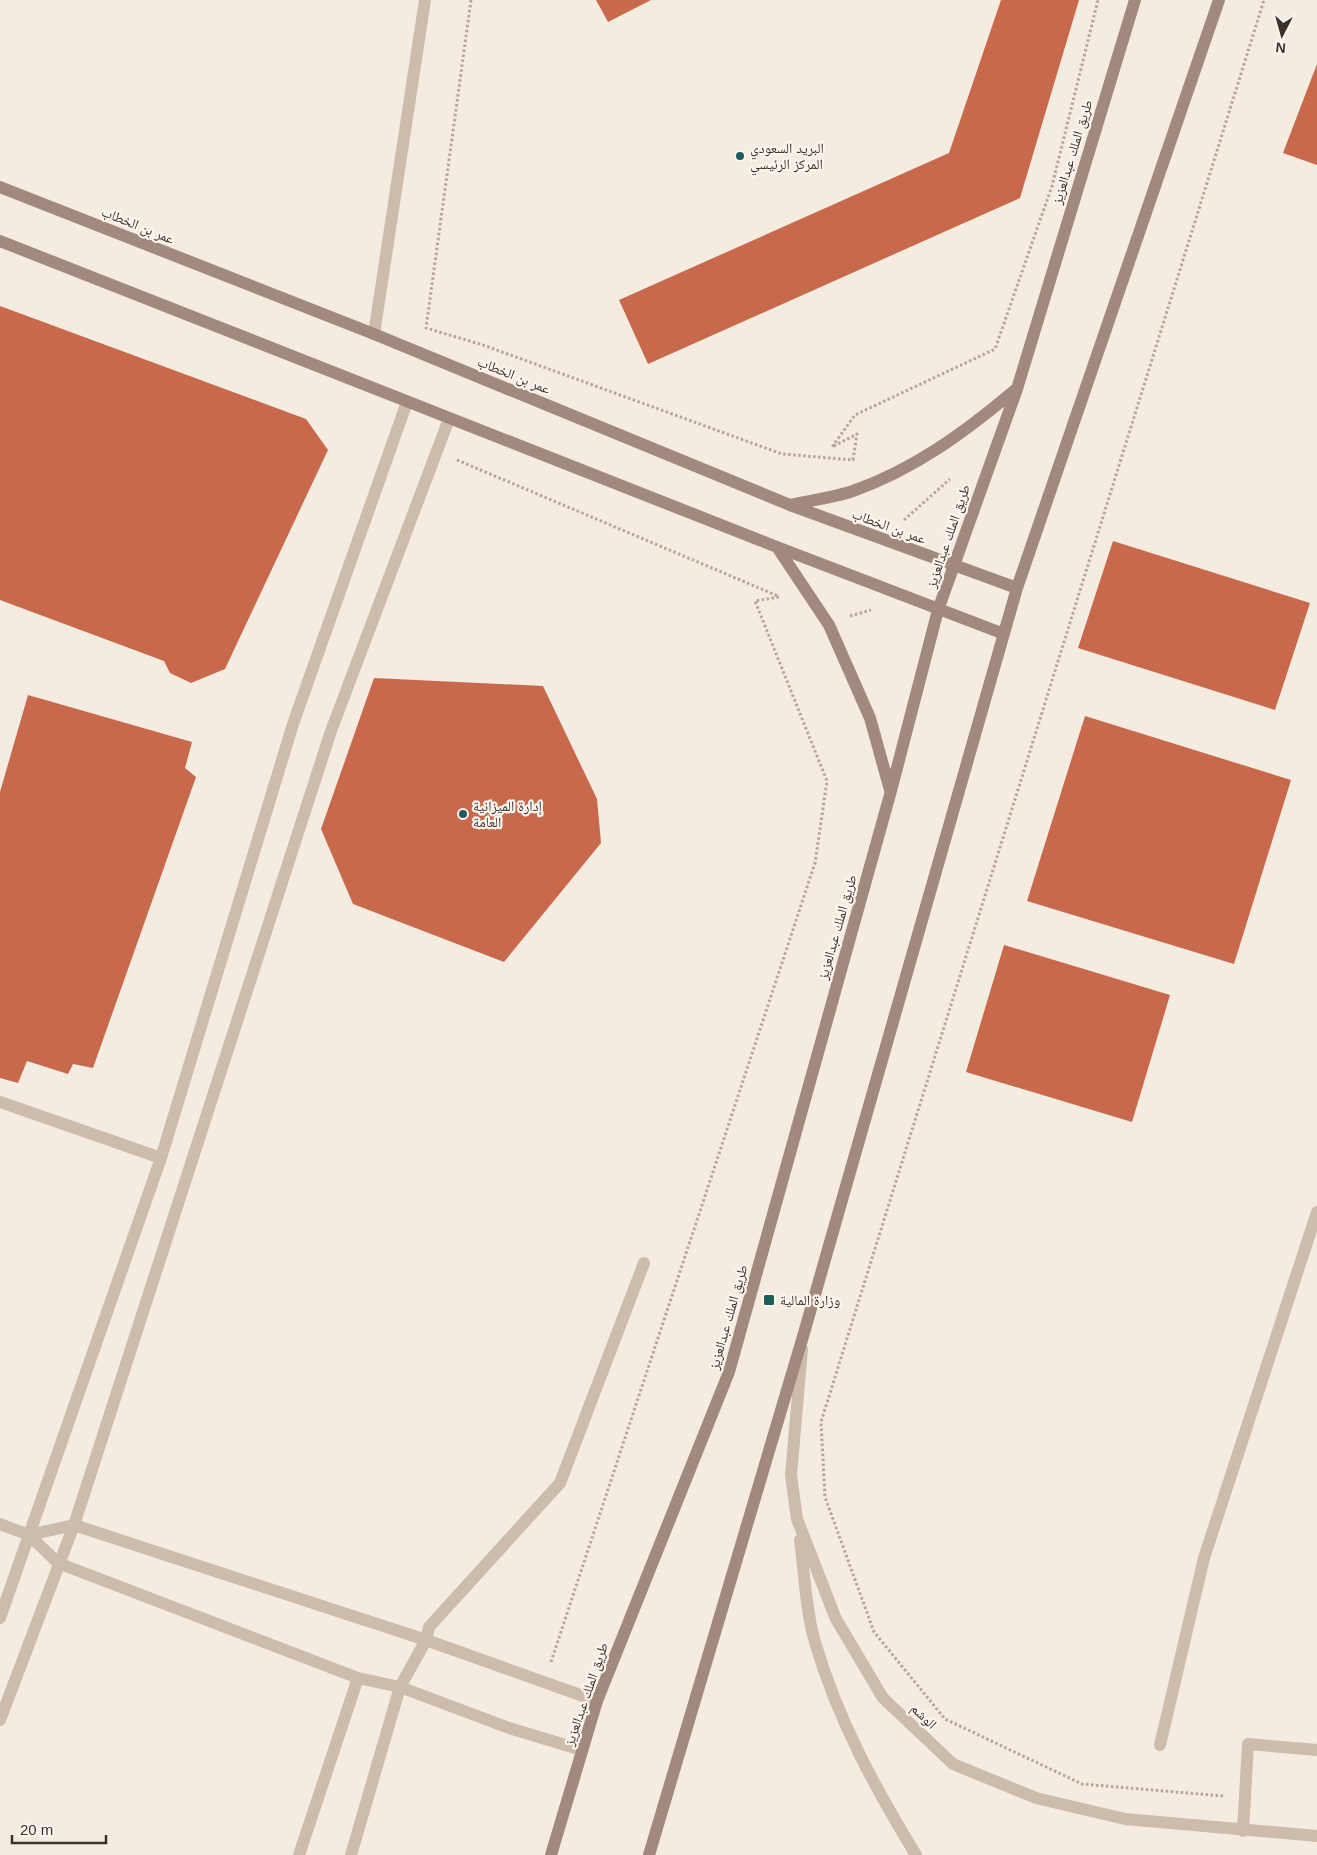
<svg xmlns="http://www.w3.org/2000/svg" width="1317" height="1855" font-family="Arial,'Noto Naskh Arabic',sans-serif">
  <rect width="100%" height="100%" fill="#f4ebe1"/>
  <!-- building -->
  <path fill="#c8694b" d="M596 0H651L608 22Z
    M1001 0H1079L1020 198 648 364 619 300 949 153Z
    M1317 64V165L1283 153Z
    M0 306 306 419 328 450 225 669 191 683 170 673 164 661 0 600Z
    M1113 541 1310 603 1275 710 1078 648Z
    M374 678 543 686 597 799 601 843 504 962 353 904 321 829Z
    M28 695 192 742 185 768 196 777 93 1068 73 1064 68 1074 27 1061 18 1083 0 1078V792Z
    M1085 716 1291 780 1234 964 1027 901Z
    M1004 945 1170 995 1132 1122 966 1072Z"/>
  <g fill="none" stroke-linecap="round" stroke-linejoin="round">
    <!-- path -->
    <path stroke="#b9a596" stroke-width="3" stroke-dasharray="2.5 2.5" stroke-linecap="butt" d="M471 0 426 328 483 345 782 454 853 460 857 434 832 447 855 415 995 349 1052 186 1098 0
      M457 460 778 596
      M904 520 950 479
      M850 616 871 610
      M551 1662 815 863 827 781 755 601 779 597
      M1223 1796 1082 1784 945 1719 874 1632 825 1497 821 1422 1264 0"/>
    <!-- service -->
    <path stroke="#cdbbac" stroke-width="12" d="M374 334 425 0
      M0 1102 161 1158
      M0 1524 29 1535 58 1563 358 1678 400 1687 509 1728 582 1750
      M29 1535 74 1525 426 1640 597 1701
      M0 1618 161 1158 293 724 407 402
      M0 1720 74 1525 331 731 449 419
      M1160 1745 1204 1558 1317 1212
      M1243 1831 1248 1744 1317 1750
      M299 1855 358 1678
      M351 1855 400 1687 426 1640 429 1627 560 1483 644 1263"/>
    <!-- tertiary -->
    <path stroke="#cdbbac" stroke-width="12" d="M802 1349 791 1475 797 1519 836 1619 883 1698 953 1764 1036 1798 1125 1819 1317 1836
      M800 1540C804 1570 806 1613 815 1642 837 1718 875 1788 916 1855"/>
    <!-- secondary -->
    <path stroke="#a18a7d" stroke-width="12" d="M0 187 374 334 790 505 1017 588
      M0 241 777 547 1004 634
      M790 505C810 500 833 498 853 491 915 469 965 432 1015 390
      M777 547 829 625 870 718 890 790
      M551 1855 597 1701 729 1372 891 791 938 610 1017 389 1135 0
      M649 1855 804 1333 1017 588 1219 0"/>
  </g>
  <!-- markers -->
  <g fill="#1f5a5e" stroke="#fbf5ee" stroke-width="2">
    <circle cx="740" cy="156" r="5"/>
    <circle cx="463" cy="814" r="5"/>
    <rect x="763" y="1294" width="12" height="12" rx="2.5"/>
  </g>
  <g text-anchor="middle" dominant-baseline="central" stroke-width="4.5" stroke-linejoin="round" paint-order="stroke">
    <!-- poi labels -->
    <g font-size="14" fill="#3b302b" stroke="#fbf5ee" text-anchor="start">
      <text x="750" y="148">البريد السعودي<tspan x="750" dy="16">المركز الرئيسي</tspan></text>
      <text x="473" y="806">إدارة الميزانية<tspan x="473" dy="16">العامة</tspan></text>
      <text x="780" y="1300">وزارة المالية</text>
    </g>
    <!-- street labels -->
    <g font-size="14" fill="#3b302b" stroke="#fbf5ee">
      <text transform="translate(1072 152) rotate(-73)">طريق الملك عبدالعزيز</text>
      <text transform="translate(138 225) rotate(22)">عمر بن الخطاب</text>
      <text transform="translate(514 375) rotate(22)">عمر بن الخطاب</text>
      <text transform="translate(889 526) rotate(20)">عمر بن الخطاب</text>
      <text transform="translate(948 536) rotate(-71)">طريق الملك عبدالعزيز</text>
      <text transform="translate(837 927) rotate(-74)">طريق الملك عبدالعزيز</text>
      <text transform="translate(728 1317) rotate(-74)">طريق الملك عبدالعزيز</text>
      <text transform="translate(586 1694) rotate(-71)">طريق الملك عبدالعزيز</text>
      <text transform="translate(924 1716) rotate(44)">الوشم</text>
    </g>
  </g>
  <!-- north arrow -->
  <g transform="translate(1282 35) rotate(186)" stroke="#fbf5ee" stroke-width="4" paint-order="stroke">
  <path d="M0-4L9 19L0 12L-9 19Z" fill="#3b302b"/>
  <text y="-8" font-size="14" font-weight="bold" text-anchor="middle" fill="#3b302b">N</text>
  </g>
  <!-- scale -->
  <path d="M12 1835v8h94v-8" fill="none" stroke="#3b302b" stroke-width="2.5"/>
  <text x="20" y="1835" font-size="15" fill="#3b302b" stroke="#fbf5ee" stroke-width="4" paint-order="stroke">20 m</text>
</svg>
